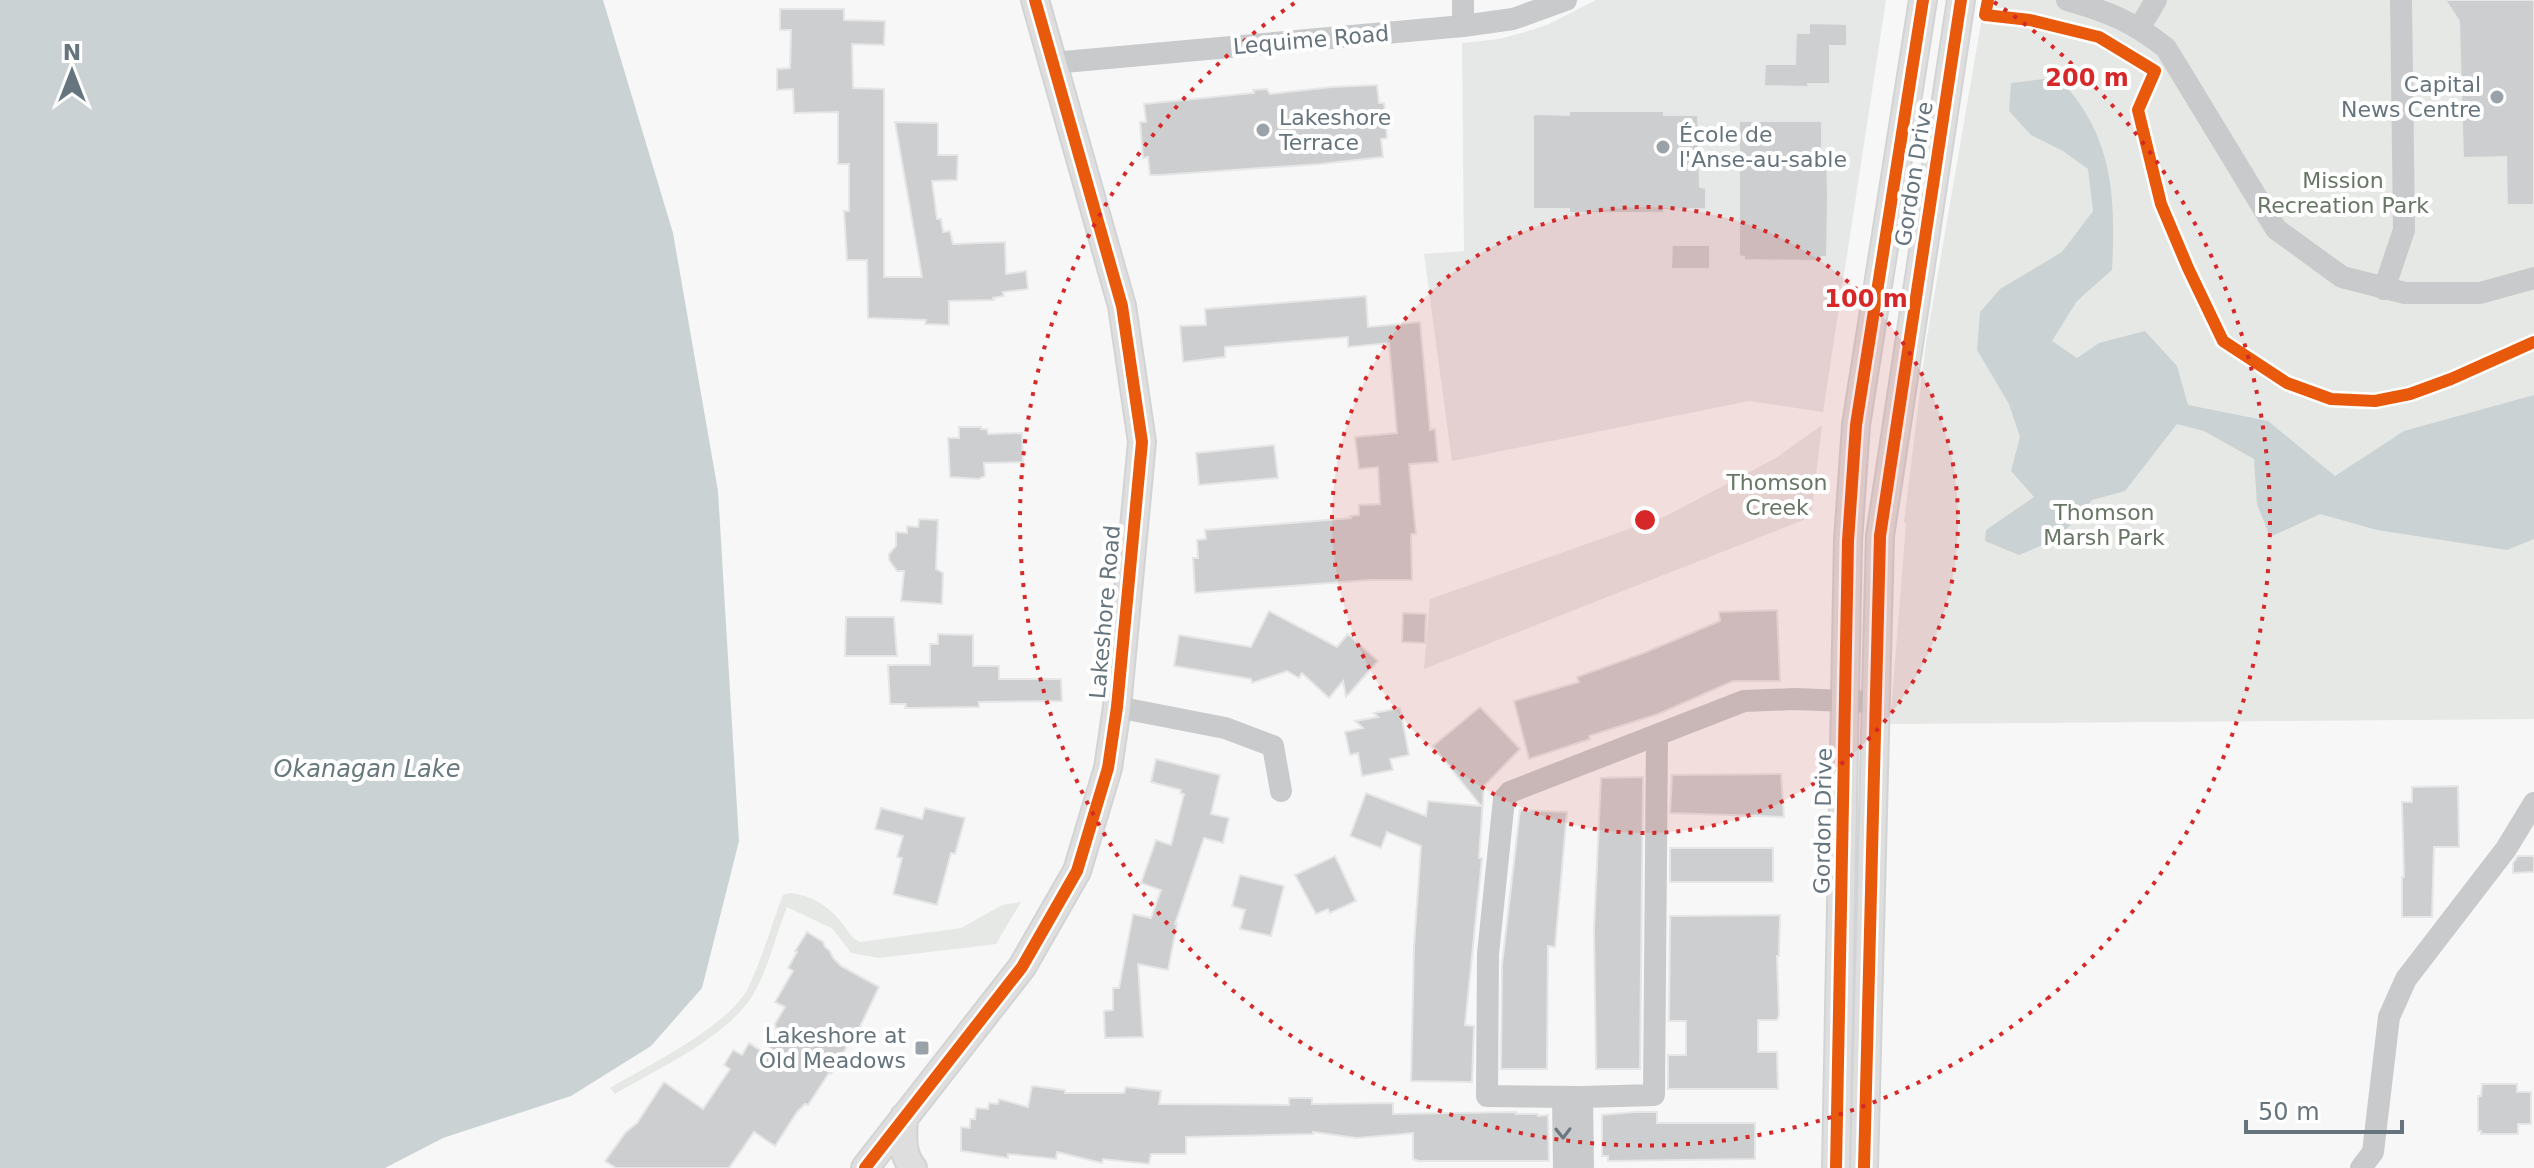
<svg xmlns="http://www.w3.org/2000/svg" width="2534" height="1168" font-family="'DejaVu Sans',sans-serif">
  <rect width="100%" height="100%" fill="#f7f7f7"/>
  <!-- built -->
  <path fill="#e6e7e7" d="M1596 0H1886L1823 412 1749 401 1452 461 1424 254 1464 251 1462 43 1499 39 1525 32 1547 25Z"/>
  <!-- green -->
  <path fill="#e6e8e5" d="M1985 0H2534V719L1890 724 1906 524 1904 522 1926 343Z
    M1822 425 1811 517 1424 669 1430 599 1666 516 1776 458Z
    M790 893C811 895 829 906 842 923 849 931 850 938 860 942L961 928 1002 905 1021 902 996 944 879 958 851 953 833 929 787 907C776 934 769 967 754 993 730 1036 657 1069 615 1094L610 1088C647 1066 729 1026 748 988 762 959 771 926 783 895Z"/>
  <!-- water -->
  <path fill="#cad2d4" d="M0 0H603L673 233 718 491 739 841 702 988 651 1046 571 1096 443 1138 385 1168H0Z
    M2059 77C2068 89 2078 100 2085 112 2115 160 2115 216 2112 270L2077 301 2052 341 2077 358 2099 343 2145 331 2177 366 2188 405 2268 421 2335 476 2404 431 2534 395V539L2507 550 2377 530 2320 514 2270 537 2257 504 2254 459 2204 431 2177 424 2125 491 2092 500 2059 538 2019 555 1985 541 1986 530 2034 497 2011 471 2020 437 2009 404 1977 350 1980 312 2000 289 2062 252 2093 211 2088 169 2063 151 2031 135 2009 111 2011 83Z"/>
  <!-- building -->
  <path fill="#cdcecf" stroke="#e6e6e6" stroke-width="2" d="M2445 0H2534V205H2507L2506 157 2463 158 2459 21Z
    M780 9H844V20L885 21 884 45 852 44 853 88 884 89V277H922L895 122 938 123V155H958L957 180 932 181 937 219H941L943 232 950 231 953 244 1005 242 1006 274 1026 271 1028 289 1003 292 1004 296 993 298 994 300 949 301V325L925 324 926 320 868 318 867 260H847L844 211H849V164H838V112L794 113 793 89 777 90V69L790 68 791 30H780Z
    M1809 23 1847 24V46H1830V84H1808V87L1764 86 1765 64H1795L1796 33H1809Z
    M1377 85 1379 103H1384L1386 119 1387 138 1381 139 1383 157 1320 164 1160 175H1150L1148 157 1143 158 1140 122H1146L1144 104 1254 93 1253 90 1267 89 1270 94 1332 87Z
    M1569 111H1664V115H1698L1700 187 1706 188V209L1664 210V213H1569V209H1533V114L1569 115Z
    M1739 121H1822V159H1827L1828 197 1827 257H1822V261L1744 260V257L1739 256Z
    M1672 245H1710V269H1671Z
    M1366 296 1368 327 1420 322 1430 430 1435 429 1438 462 1409 464 1416 534H1411L1412 580H1370L1195 593 1193 558H1198L1197 540 1206 539 1205 530 1351 518 1350 516 1359 515V505L1380 504 1378 467 1359 469 1355 437 1397 433 1389 343 1348 347V337L1225 347V357L1183 362 1180 326 1206 325 1205 309Z
    M959 427H981V429H987L988 434 1022 433 1023 462 984 463 985 476 979 479 950 477 948 438H959Z
    M1274 445 1278 478 1199 485 1196 453Z
    M919 519 938 520 936 569 943 573 942 604 901 601 904 571H897L889 560V554L896 546V532L907 533V526L918 527Z
    M1777 610 1780 681H1733L1658 714 1589 736 1590 739 1529 759 1514 701 1579 682 1577 677 1644 653 1720 621 1719 612Z
    M1269 611 1337 647 1348 634 1378 661 1346 697 1343 681 1329 698 1302 673 1299 678 1287 671 1252 683 1251 679 1174 666 1179 635 1251 647Z
    M1403 613 1426 614 1425 643 1402 642Z
    M846 617H894L897 656H845Z
    M938 634 973 635V666H999V679H1061L1062 701 979 702V707L905 708 906 704H890L888 665H930V644H938Z
    M1480 707 1520 749 1484 786 1479 858H1482L1465 1025 1474 1026 1472 1082 1411 1081 1414 946 1421 846 1387 832 1381 848 1350 836 1366 793 1426 816 1428 801 1481 806 1433 746Z
    M1400 708 1409 755 1390 759 1393 770 1362 776 1358 753 1350 755 1345 732 1363 728 1355 721 1378 717 1374 713Z
    M1156 759 1220 775 1211 814 1229 818 1223 843 1204 838 1175 924H1177L1168 970 1138 964 1143 1037 1105 1038 1104 1011 1113 1010V988H1119L1133 914 1151 918 1161 890 1141 883 1156 840 1171 845 1184 794 1180 793 1181 790 1151 782Z
    M1781 774 1784 817 1670 813 1672 775Z
    M1643 777 1640 1069H1596L1594 929 1601 778Z
    M2458 786 2459 847H2434L2432 917H2402V877H2404L2402 802H2412V787Z
    M881 808 922 819 925 808 965 818 955 854 951 853 937 905 893 894 902 858 897 857 903 836 875 829Z
    M1520 810 1567 812 1555 947 1548 946 1547 1069H1501L1502 965Z
    M1670 848H1773V882H1670Z
    M1335 856 1356 901 1330 913 1328 909 1316 914 1295 875Z
    M2518 856H2534V872L2513 873V863Z
    M1240 875 1284 886 1271 936 1240 929 1245 910 1232 906Z
    M1780 915 1779 956H1777L1779 1015 1777 1020H1758V1052H1777L1778 1089H1668V1055H1686V1021H1669L1670 916Z
    M807 932 823 942 825 947 830 951 833 958 841 966 879 987 856 1035 854 1034 831 1074 829 1073 808 1105 805 1104 797 1112 775 1146 754 1132 729 1168H616L605 1161 626 1132 637 1123 664 1082 703 1109 730 1069 724 1065 733 1050 742 1055 749 1043 766 1054 777 1032 775 1024 785 1007 775 1002 793 971 788 968 797 952 795 951Z
    M2482 1084H2517V1092H2531V1124H2518V1134H2481V1131H2478V1096H2481Z
    M1032 1086 1065 1090V1093H1124L1126 1087 1161 1091 1159 1104 1289 1105V1098H1312V1104L1393 1103V1114L1516 1112V1114H1538V1116L1548 1115 1549 1161H1419L1413 1159V1133L1357 1138 1313 1132V1134L1186 1137V1154H1151L1149 1164 1103 1159 1102 1163 1057 1152 1056 1159 1008 1154V1158L961 1151V1127L970 1128V1119H975L976 1108 988 1109 989 1103 998 1104 999 1099 1028 1107Z
    M1634 1112H1657V1123H1755V1159L1608 1161V1156H1602V1115Z"/>
  <g fill="none" stroke-linecap="round" stroke-linejoin="round">
    <defs>
      <path id="major" d="M904 1117C903 1136 901 1153 913 1168
        M865 1168 1022 967 1077 871 1108 768 1117 707 1142 442 1122 306 1035 0
        M1836 1168 1848 541 1856 425 1923 0
        M1864 1168 1880 536 1961 0"/>
    </defs>
    <!-- major casing -->
    <use href="#major" stroke="#d2d3d4" stroke-width="30"/>
    <!-- path -->
    <path stroke="#c7c7c8" stroke-width="4" stroke-dasharray="4 4" stroke-linecap="butt" d="M2155 71 2138 110 2161 204 2188 268 2223 341 2287 383 2331 399 2375 401 2410 394 2451 379 2534 342"/>
    <!-- minor -->
    <path stroke="#c8cacb" stroke-width="22" d="M1463 0V26
      M2067 0C2108 12 2132 21 2166 48L2276 229 2342 277 2405 293H2480L2534 278
      M2140 27 2156 0
      M1053 63 1463 26 1513 19 1566 0
      M2384 289 2404 230 2401 0
      M1117 707 1225 728 1273 746 1281 791
      M1657 735 1654 1095 1582 1097 1487 1096 1488 954 1504 799 1510 792 1744 701 1794 699 1875 702
      M1563 1097 1564 1168
      M1582 1097 1583 1168
      M2361 1168 2373 1152 2389 1017 2406 979 2506 849 2534 803"/>
    <!-- major -->
    <use href="#major" stroke="#dededf" stroke-width="26"/>
    <defs>
      <path id="cycleway" d="M1988 0 1985 15 2030 20 2099 37 2155 71 2138 110 2161 204 2188 268 2223 341 2287 383 2331 399 2375 401 2410 394 2451 379 2534 342
        M865 1168 1022 967 1077 871 1108 768 1117 707 1142 442 1122 306 1035 0
        M1836 1168 1848 541 1856 425 1923 0
        M1864 1168 1880 536 1961 0"/>
    </defs>
    <!-- cycleway casing -->
    <use href="#cycleway" stroke="#fff" stroke-width="17"/>
    <!-- cycleway -->
    <use href="#cycleway" stroke="#e8590c" stroke-width="12"/>
  </g>
  <!-- one-way arrows -->
  <defs><path id="oneway-chevron" d="M-2-3.5L2.5 0L-2 3.5" fill="none" stroke-width="1.6" stroke-linecap="round" stroke-linejoin="round" transform="scale(2)"/></defs>
  <use stroke="#6b7881" href="#oneway-chevron" transform="translate(1563 1133) rotate(89)"/>
  <!-- distance rings -->
  <circle cx="1645" cy="520" r="313" fill="#d62828" fill-opacity=".12"/>
  <g fill="none" stroke="#d62828" stroke-width="4" stroke-dasharray="4 8">
    <circle cx="1645" cy="520" r="313"/>
    <path d="M1994 2A625 625 0 1 1 1296 2"/>
  </g>
  <!-- markers -->
  <g fill="#99a2a8" stroke="#fff" stroke-width="3">
    <circle cx="2497" cy="97" r="8"/>
    <circle cx="1263" cy="130" r="8"/>
    <circle cx="1663" cy="147" r="8"/>
    <rect x="914" y="1040" width="16" height="16" rx="4"/>
  </g>
  <g text-anchor="middle" dominant-baseline="central" stroke-width="8" stroke-linejoin="round" paint-order="stroke">
    <!-- street labels -->
    <g font-size="22" fill="#66747d" stroke="#fff">
      <text transform="translate(1311 40) rotate(-5)">Lequime Road</text>
      <text transform="translate(1914 174) rotate(-81)">Gordon Drive</text>
      <text transform="translate(1105 612) rotate(-85)">Lakeshore Road</text>
      <text transform="translate(1823 821) rotate(-89)">Gordon Drive</text>
    </g>
    <!-- poi labels -->
    <g font-size="22" fill="#66747d" stroke="#fff" text-anchor="end">
      <text x="2481" y="84">Capital<tspan x="2481" dy="25">News Centre</tspan></text>
      <text x="1279" y="117" text-anchor="start">Lakeshore<tspan x="1279" dy="25">Terrace</tspan></text>
      <text x="1679" y="134" text-anchor="start">École de<tspan x="1679" dy="25">l'Anse-au-sable</tspan></text>
      <text x="906" y="1035">Lakeshore at<tspan x="906" dy="25">Old Meadows</tspan></text>
    </g>
    <!-- park labels -->
    <g font-size="22" fill="#687665" stroke="#fff">
      <text x="2343" y="180">Mission<tspan x="2343" dy="25">Recreation Park</tspan></text>
      <text x="1777" y="482">Thomson<tspan x="1777" dy="25">Creek</tspan></text>
      <text x="2104" y="512">Thomson<tspan x="2104" dy="25">Marsh Park</tspan></text>
    </g>
    <!-- water labels -->
    <g font-size="24" font-style="italic" fill="#67797e" stroke="#fff">
      <text x="367" y="769">Okanagan Lake</text>
    </g>
  </g>
  <circle cx="1645" cy="520" r="12" fill="#d62828" stroke="#fff" stroke-width="4"/>
  <g font-size="24" text-anchor="middle" font-weight="bold" fill="#d62828" stroke="#fff" stroke-width="8" stroke-linejoin="round" paint-order="stroke">
    <text x="2087" y="86">200 m</text>
    <text x="1866" y="307">100 m</text>
  </g>
  <!-- north arrow -->
  <g transform="translate(72 72)" stroke="#ffffff" stroke-width="6" paint-order="stroke">
  <path d="M0-6L14 30L0 20L-14 30Z" fill="#66747d"/>
  <text y="-12" font-size="22" font-weight="bold" text-anchor="middle" fill="#66747d">N</text>
  </g>
  <!-- scale -->
  <path d="M2246 1120v12h156v-12" fill="none" stroke="#66747d" stroke-width="4"/>
  <text x="2258" y="1120" font-size="24" fill="#66747d" stroke="#ffffff" stroke-width="6" paint-order="stroke">50 m</text>
</svg>
